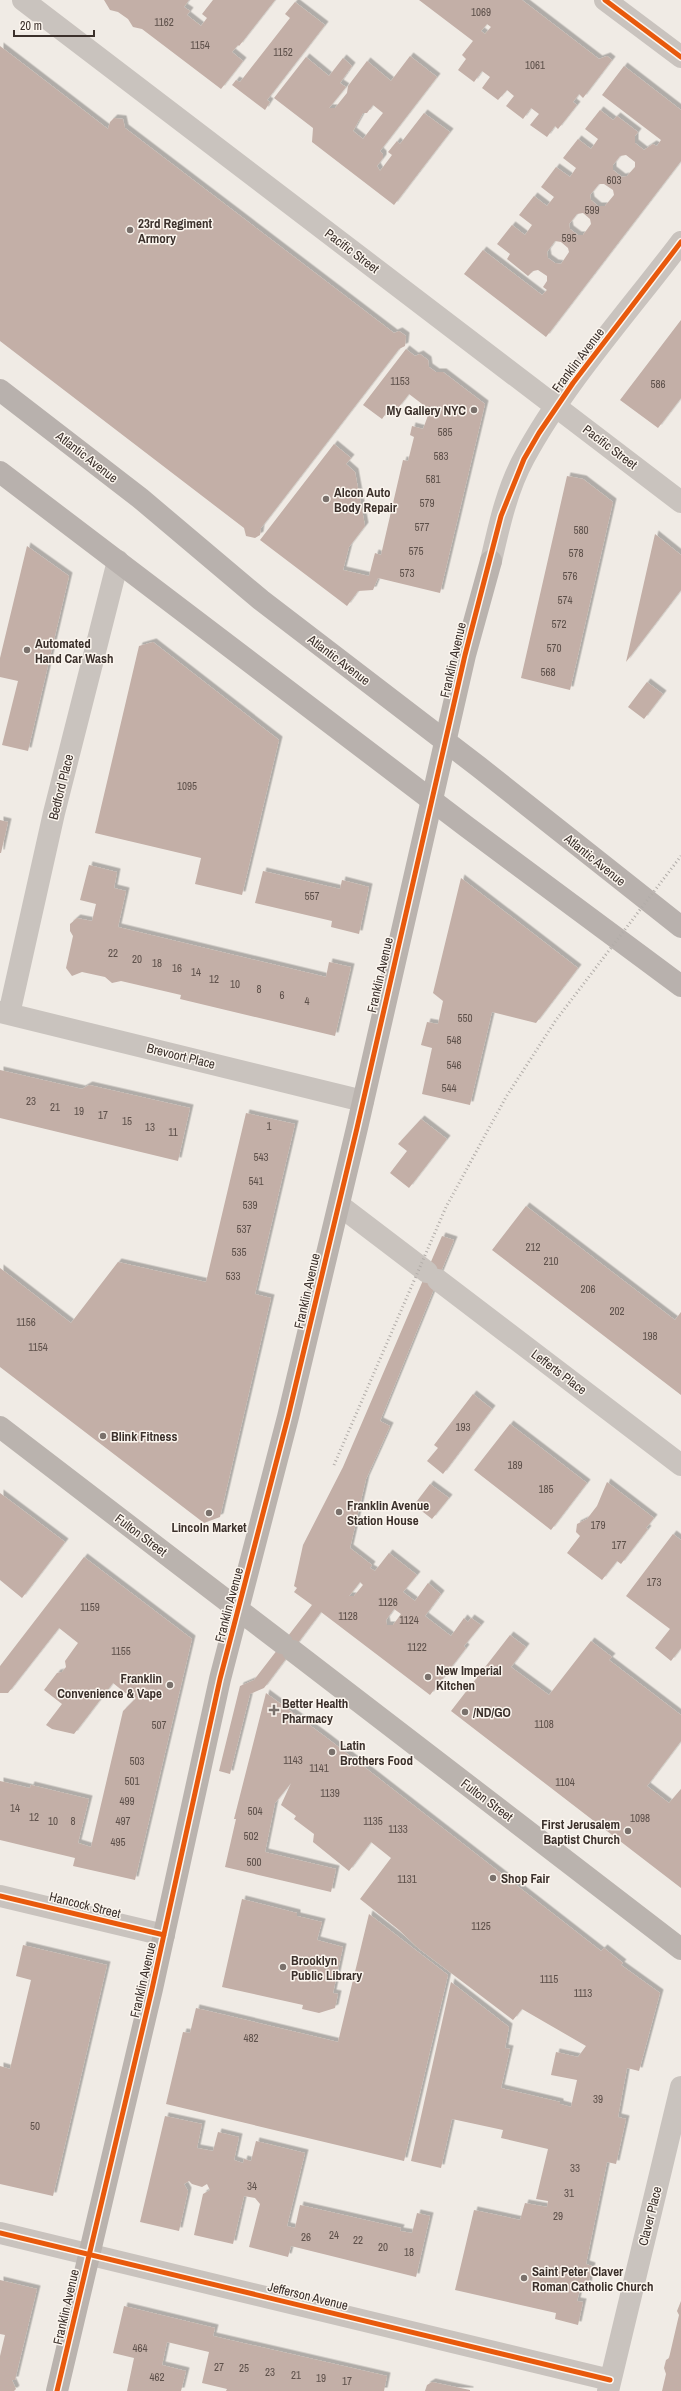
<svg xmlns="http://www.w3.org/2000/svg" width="681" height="2391" font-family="'Archivo Narrow',sans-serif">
  <defs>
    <filter id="shadow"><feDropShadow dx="3.5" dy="-3.5" stdDeviation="0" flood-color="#0004"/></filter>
  </defs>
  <rect width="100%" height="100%" fill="#f0ebe5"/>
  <!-- building -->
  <path fill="#c3afa7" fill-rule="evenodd" filter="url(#shadow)" d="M104 0H189L184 7 190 11 187 15 201 26 207 18 202 14 213 0H275L239 46 238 45 232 52 243 61 221 89 142 29 133 27 128 19 118 12 110 10Z
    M419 0H522L599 59 607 56 612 60 583 98 579 94 573 102 577 105 558 129 555 126 547 137 530 125 539 114 531 108 523 119 506 106 514 96 507 90 498 100 482 88 490 77 482 71 474 82 458 70 466 59 462 55 473 41ZM487 24 491 27 485 34 481 31Z
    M295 2 325 25 267 100 270 102 265 110 232 85 236 80 240 82 290 18 285 14Z
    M0 46 108 129 110 122 114 118 123 119 125 128 394 333 399 331 406 336 405 346 399 349 261 528 260 535 255 538 246 536 244 528 0 341Z
    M410 56 437 77 380 151 383 154V158L377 166 380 171 392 155 388 152 397 141 400 144 424 113 450 132 394 205 312 142 313 128 274 98 306 57 329 76 343 58 352 66 340 83 346 87 329 108H335L347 93 348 86 367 61 391 81ZM373 105 383 113 363 139 353 131 363 113H367Z
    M624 66 681 110V161L546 337 464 274 483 250 542 295 547 290 543 287 547 281V276L538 270 533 271 528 276 507 259 510 254 497 244 512 225 525 235 532 225 519 215 534 196 547 206 554 197 541 187 556 167 570 177 576 168 563 158 578 139 591 149 598 139 585 129 600 110 613 120 617 116 638 132 635 136V143L644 150 653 144 657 146 661 140 602 95ZM626 155 635 162V167L627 176 622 177 613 170V165L620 156ZM599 184H604L613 190 614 195 605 206H598L591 200 590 195ZM583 213 590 219 591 224 583 235H578L570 229 569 224 577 214ZM555 241 561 242 568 248 569 252 561 264 555 263 548 258 547 252Z
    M681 320V398L658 428 620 400Z
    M406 349 415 356 420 354 428 360 429 367 436 372H443L485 404 440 593 378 578 373 590 358 591 347 606 260 540 334 444 351 458 346 464 355 472 365 526 349 547 343 570 369 576 375 553 381 555 403 460 408 461 414 437 410 435 412 426 423 429 430 410 409 394 398 408 393 404 382 419 363 405Z
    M567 476 583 479 613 502 570 690 521 678Z
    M655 534 681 555V590L626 662Z
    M27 546 69 576 28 751 2 745 18 681 0 677V658Z
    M153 642 279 740 242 895 195 884 201 858 95 833 139 646Z
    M647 682 663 694 644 719 628 707Z
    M0 820 8 822 1 853H0Z
    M89 865 117 872 114 888 126 891 118 927 326 977 329 962 351 967 335 1036 180 999 181 995 121 981 112 983 105 977 82 972 72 976 66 968 73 936 70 931V924L77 918 92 921 96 904 80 900Z
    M263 871 340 889 342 880 369 887 359 934 331 927 332 921 255 903Z
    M461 878 578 968 536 1023 492 1012 470 1105 422 1094 432 1048 421 1045 427 1022 438 1024 443 1001 433 993Z
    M0 1070 82 1089 89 1085 190 1108 178 1161 0 1118Z
    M246 1113 295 1124 255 1294 271 1298 220 1517 204 1523 0 1367V1268L71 1323 118 1262 206 1282Z
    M421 1119 447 1139 409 1188 390 1173 407 1151 398 1144Z
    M526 1206 675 1320 681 1312V1395L492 1250Z
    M442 1236 454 1240 380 1421 390 1426 366 1479 350 1548 372 1565 370 1568 375 1571 389 1553 417 1575 403 1592 415 1601 428 1583 441 1594 425 1616 451 1636 464 1618 468 1622 471 1618 481 1625 464 1646 466 1648 430 1695 321 1612 264 1688 250 1694 230 1774 219 1771 240 1686 254 1680 312 1605 294 1592 297 1588 294 1586 303 1545 343 1467ZM360 1582 363 1585 354 1596H349ZM394 1609 401 1614 393 1625H387L386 1620Z
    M473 1394 492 1409 443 1474 427 1461 438 1448 434 1445Z
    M510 1424 587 1483 551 1530 474 1470Z
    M607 1482 654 1518 646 1528 648 1529 621 1564 617 1561 602 1580 567 1553 580 1536 576 1532 577 1524 587 1519 597 1506Z
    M430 1484 449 1498 432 1519 414 1505Z
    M0 1493 65 1542 22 1598 0 1580Z
    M673 1534 681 1540V1648L671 1661 655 1648 670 1629 626 1596Z
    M84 1557 192 1639 135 1880 73 1866 75 1858 0 1840V1781L30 1788 31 1785 89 1799 78 1843 91 1847 123 1711 134 1700 113 1683 74 1734 52 1729 46 1725 62 1704 44 1690 57 1673 62 1672 66 1667 65 1661 78 1643 59 1628 8 1693H0V1666Z
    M510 1635 526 1647 511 1667 549 1695 591 1641 612 1657 609 1660 681 1715V1741L647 1786 669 1803 681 1789V1888L451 1711Z
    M266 1693 327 1738 601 1951 604 1948 623 1963 621 1965 660 1993 639 2071 627 2068 618 2117 626 2119 616 2164 607 2162 586 2264 592 2266 587 2291 580 2290 577 2301 583 2302 578 2325 555 2319 556 2313 455 2290 474 2210 520 2220 525 2203 547 2207 548 2201 536 2199 548 2149 501 2138 503 2130 452 2119 441 2168 411 2161 451 1982 509 2027 505 2048 510 2049 501 2088 560 2102V2104L571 2107 577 2080 551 2075 556 2052 578 2057 586 2046 522 2009 513 2020 418 1948 399 1930 360 1899 391 1858 371 1842 349 1871 313 1842 314 1834 294 1819 296 1816 281 1805 291 1783 275 1803 265 1852 336 1869 331 1892 225 1867 236 1819H234Z
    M242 1899 297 1913V1916L322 1922 317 1940 343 1947 333 1993 338 1994 335 2008 319 2013 302 2009 303 2005 222 1987Z
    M369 1914 448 1975 404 2161 166 2104 183 2032 190 2033 196 2008 338 2042Z
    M23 1945 107 1965 53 2196 0 2184V2066L10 2069 31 1980 16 1976Z
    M165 2116 202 2124 197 2148 213 2151 218 2132 239 2137 234 2160 243 2163 244 2159 251 2161 256 2141 305 2153 287 2226 295 2228 300 2205 401 2228 400 2231 412 2233 417 2213 430 2216 416 2277 291 2246 288 2257 249 2247 260 2204 255 2198 244 2196 233 2244 194 2235 203 2194 210 2190 207 2184 202 2187 192 2184 189 2181 184 2184 188 2191 179 2231 140 2222Z
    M0 2280 37 2289 15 2380H12L16 2389 14 2391H0V2356L5 2335 0 2334Z
    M681 2301V2391H662L666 2374 664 2368 666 2360 669 2358 679 2315 677 2311Z
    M124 2306 215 2328 213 2336 387 2376 384 2391H226L227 2389 202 2383 209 2352 167 2342 162 2365 186 2371 181 2391H127L134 2358 113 2353Z
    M432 2382 470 2390V2391H425L427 2385Z"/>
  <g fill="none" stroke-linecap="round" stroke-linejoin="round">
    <!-- street -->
    <path stroke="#c9c3be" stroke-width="22" d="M23 0 681 502
      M605 0 681 57
      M491 561C499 526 507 489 524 458 565 382 629 311 681 242
      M0 1012 363 1101
      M9 1014 54 813 118 561
      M339 1205 427 1272
      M438 1280 681 1465
      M0 1896 164 1935
      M0 2233 610 2380
      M608 2391 681 2087"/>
    <!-- secondary -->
    <path stroke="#bab3ae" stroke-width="22" d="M0 1427 282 1643
      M293 1651 681 1949
      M57 2391 152 1989 220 1679 288 1417 357 1128 465 655 491 561"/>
    <!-- primary -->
    <path stroke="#b8b1ad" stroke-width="22" d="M0 390 140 498 261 600 479 767 681 927
      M0 472 467 827 681 986"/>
    <!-- rail -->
    <path stroke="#b1aca8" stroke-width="3" stroke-dasharray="1 3" stroke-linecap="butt" d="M334 1465 446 1207 506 1097 556 1020 681 856"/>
    <defs>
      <path id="cycleway" d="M605 0 681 57
        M0 1896 164 1935
        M0 2233 610 2380
        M57 2391 152 1989 220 1679 288 1417 357 1128 465 655 501 516 524 459 539 433 573 383 681 242"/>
    </defs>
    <!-- cycleway casing -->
    <use href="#cycleway" stroke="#fbf5ee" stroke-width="8"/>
    <!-- cycleway -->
    <use href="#cycleway" stroke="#e8590c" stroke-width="5"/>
  </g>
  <!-- markers -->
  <g fill="#7a716c" stroke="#fbf5ee" stroke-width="1.5">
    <circle cx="130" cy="230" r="4"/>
    <circle cx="474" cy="410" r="4"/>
    <circle cx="326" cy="499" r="4"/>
    <circle cx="27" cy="650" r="4"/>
    <circle cx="103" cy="1436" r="4"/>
    <circle cx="339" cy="1512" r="4"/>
    <circle cx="209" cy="1513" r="4"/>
    <circle cx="428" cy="1677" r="4"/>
    <circle cx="170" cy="1685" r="4"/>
    <path d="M272 1704h4v4h4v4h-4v4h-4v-4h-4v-4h4z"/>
    <circle cx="465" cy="1712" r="4"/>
    <circle cx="332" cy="1752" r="4"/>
    <circle cx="628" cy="1831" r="4"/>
    <circle cx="493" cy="1878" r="4"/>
    <circle cx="283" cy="1967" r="4"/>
    <circle cx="524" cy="2278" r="4"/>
  </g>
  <g text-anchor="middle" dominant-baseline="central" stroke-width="3" stroke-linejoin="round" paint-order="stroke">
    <!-- number labels -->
    <g font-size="11" fill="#5d504a">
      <text x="481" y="12">1069</text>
      <text x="164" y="22">1162</text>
      <text x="200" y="45">1154</text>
      <text x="283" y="52">1152</text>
      <text x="535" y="65">1061</text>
      <text x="614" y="180">603</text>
      <text x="592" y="210">599</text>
      <text x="569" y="238">595</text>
      <text x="400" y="381">1153</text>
      <text x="658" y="384">586</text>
      <text x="445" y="432">585</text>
      <text x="441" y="456">583</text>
      <text x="433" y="479">581</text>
      <text x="427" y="503">579</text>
      <text x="422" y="527">577</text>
      <text x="581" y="530">580</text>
      <text x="416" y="551">575</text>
      <text x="576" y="553">578</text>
      <text x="407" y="573">573</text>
      <text x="570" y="576">576</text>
      <text x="565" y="600">574</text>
      <text x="559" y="624">572</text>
      <text x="554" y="648">570</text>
      <text x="548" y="672">568</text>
      <text x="187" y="786">1095</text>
      <text x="312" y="896">557</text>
      <text x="113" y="953">22</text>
      <text x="137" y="959">20</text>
      <text x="157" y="963">18</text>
      <text x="177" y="968">16</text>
      <text x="196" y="972">14</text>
      <text x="214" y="979">12</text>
      <text x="235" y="984">10</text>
      <text x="259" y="989">8</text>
      <text x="282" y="995">6</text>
      <text x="307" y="1001">4</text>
      <text x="465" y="1018">550</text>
      <text x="454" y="1040">548</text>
      <text x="454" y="1065">546</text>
      <text x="449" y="1088">544</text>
      <text x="31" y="1101">23</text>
      <text x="55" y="1107">21</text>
      <text x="79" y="1111">19</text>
      <text x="103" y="1115">17</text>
      <text x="127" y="1121">15</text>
      <text x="269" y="1126">1</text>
      <text x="150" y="1127">13</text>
      <text x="173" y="1132">11</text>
      <text x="261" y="1157">543</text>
      <text x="256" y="1181">541</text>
      <text x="250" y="1205">539</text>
      <text x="244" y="1229">537</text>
      <text x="533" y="1247">212</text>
      <text x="239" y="1252">535</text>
      <text x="551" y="1261">210</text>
      <text x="233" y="1276">533</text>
      <text x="588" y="1289">206</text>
      <text x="617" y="1311">202</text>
      <text x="26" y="1322">1156</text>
      <text x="650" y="1336">198</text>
      <text x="38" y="1347">1154</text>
      <text x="463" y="1427">193</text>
      <text x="515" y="1465">189</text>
      <text x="546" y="1489">185</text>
      <text x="598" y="1525">179</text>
      <text x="619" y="1545">177</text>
      <text x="654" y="1582">173</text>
      <text x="388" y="1602">1126</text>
      <text x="90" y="1607">1159</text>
      <text x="348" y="1616">1128</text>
      <text x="409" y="1620">1124</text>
      <text x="417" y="1647">1122</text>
      <text x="121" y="1651">1155</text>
      <text x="544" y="1724">1108</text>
      <text x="159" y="1725">507</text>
      <text x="293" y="1760">1143</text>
      <text x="137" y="1761">503</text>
      <text x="319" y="1768">1141</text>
      <text x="132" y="1781">501</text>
      <text x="565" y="1782">1104</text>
      <text x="330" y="1793">1139</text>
      <text x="127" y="1801">499</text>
      <text x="15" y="1808">14</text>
      <text x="255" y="1811">504</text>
      <text x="34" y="1817">12</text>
      <text x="640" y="1818">1098</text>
      <text x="53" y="1821">10</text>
      <text x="73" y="1821">8</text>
      <text x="123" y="1821">497</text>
      <text x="373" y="1821">1135</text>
      <text x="398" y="1829">1133</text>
      <text x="251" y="1836">502</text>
      <text x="118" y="1842">495</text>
      <text x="254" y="1862">500</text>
      <text x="407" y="1879">1131</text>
      <text x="481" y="1926">1125</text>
      <text x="549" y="1979">1115</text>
      <text x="583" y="1993">1113</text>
      <text x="251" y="2038">482</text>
      <text x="598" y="2099">39</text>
      <text x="35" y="2126">50</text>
      <text x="575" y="2168">33</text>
      <text x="252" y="2186">34</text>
      <text x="569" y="2193">31</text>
      <text x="558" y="2216">29</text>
      <text x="334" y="2235">24</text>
      <text x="306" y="2237">26</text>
      <text x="358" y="2240">22</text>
      <text x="383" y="2247">20</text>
      <text x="409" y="2252">18</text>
      <text x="140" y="2348">464</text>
      <text x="219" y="2367">27</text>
      <text x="244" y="2368">25</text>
      <text x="270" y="2372">23</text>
      <text x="296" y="2375">21</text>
      <text x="157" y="2377">462</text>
      <text x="321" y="2378">19</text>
      <text x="347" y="2381">17</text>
    </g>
    <!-- poi labels -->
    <g font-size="13" font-weight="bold" fill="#3b302b" stroke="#fbf5ee" text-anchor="start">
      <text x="138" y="223">23rd Regiment<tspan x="138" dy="15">Armory</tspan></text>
      <text x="466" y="410" text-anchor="end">My Gallery NYC</text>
      <text x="334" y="492">Alcon Auto<tspan x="334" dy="15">Body Repair</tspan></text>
      <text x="35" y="643">Automated<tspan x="35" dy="15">Hand Car Wash</tspan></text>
      <text x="111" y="1436">Blink Fitness</text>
      <text x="347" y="1505">Franklin Avenue<tspan x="347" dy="15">Station House</tspan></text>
      <text x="209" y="1527" text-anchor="middle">Lincoln Market</text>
      <text x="436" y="1670">New Imperial<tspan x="436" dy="15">Kitchen</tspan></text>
      <text x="162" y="1678" text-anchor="end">Franklin<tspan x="162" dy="15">Convenience &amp; Vape</tspan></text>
      <text x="282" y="1703">Better Health<tspan x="282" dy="15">Pharmacy</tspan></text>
      <text x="473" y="1712">/ND/GO</text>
      <text x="340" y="1745">Latin<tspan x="340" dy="15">Brothers Food</tspan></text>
      <text x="620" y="1824" text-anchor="end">First Jerusalem<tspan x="620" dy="15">Baptist Church</tspan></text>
      <text x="501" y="1878">Shop Fair</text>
      <text x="291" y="1960">Brooklyn<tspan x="291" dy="15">Public Library</tspan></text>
      <text x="532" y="2271">Saint Peter Claver<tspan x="532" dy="15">Roman Catholic Church</tspan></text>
    </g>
    <!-- street labels -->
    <g font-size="13" fill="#3b302b" stroke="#fbf5ee">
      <text transform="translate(352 251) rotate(37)">Pacific Street</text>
      <text transform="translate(578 360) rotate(-53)">Franklin Avenue</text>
      <text transform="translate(610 447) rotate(37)">Pacific Street</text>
      <text transform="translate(87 457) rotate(38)">Atlantic Avenue</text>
      <text transform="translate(339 660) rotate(37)">Atlantic Avenue</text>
      <text transform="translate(453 660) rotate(-77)">Franklin Avenue</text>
      <text transform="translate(61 787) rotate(-76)">Bedford Place</text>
      <text transform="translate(595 860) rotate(39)">Atlantic Avenue</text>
      <text transform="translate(380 975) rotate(-77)">Franklin Avenue</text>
      <text transform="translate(181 1056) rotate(14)">Brevoort Place</text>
      <text transform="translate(307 1291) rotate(-77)">Franklin Avenue</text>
      <text transform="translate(559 1372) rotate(37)">Lefferts Place</text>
      <text transform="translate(141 1535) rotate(37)">Fulton Street</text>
      <text transform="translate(229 1605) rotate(-75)">Franklin Avenue</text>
      <text transform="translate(487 1800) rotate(37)">Fulton Street</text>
      <text transform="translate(85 1905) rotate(14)">Hancock Street</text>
      <text transform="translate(143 1980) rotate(-77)">Franklin Avenue</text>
      <text transform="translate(650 2216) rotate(-76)">Claver Place</text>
      <text transform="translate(308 2296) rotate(14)">Jefferson Avenue</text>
      <text transform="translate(66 2307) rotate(-77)">Franklin Avenue</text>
    </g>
  </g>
  <!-- scale -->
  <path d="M14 30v6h80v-6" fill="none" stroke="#3b302b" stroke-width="2"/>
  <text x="20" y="30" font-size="12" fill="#3b302b" stroke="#fbf5ee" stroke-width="3" paint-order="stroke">20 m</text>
</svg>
